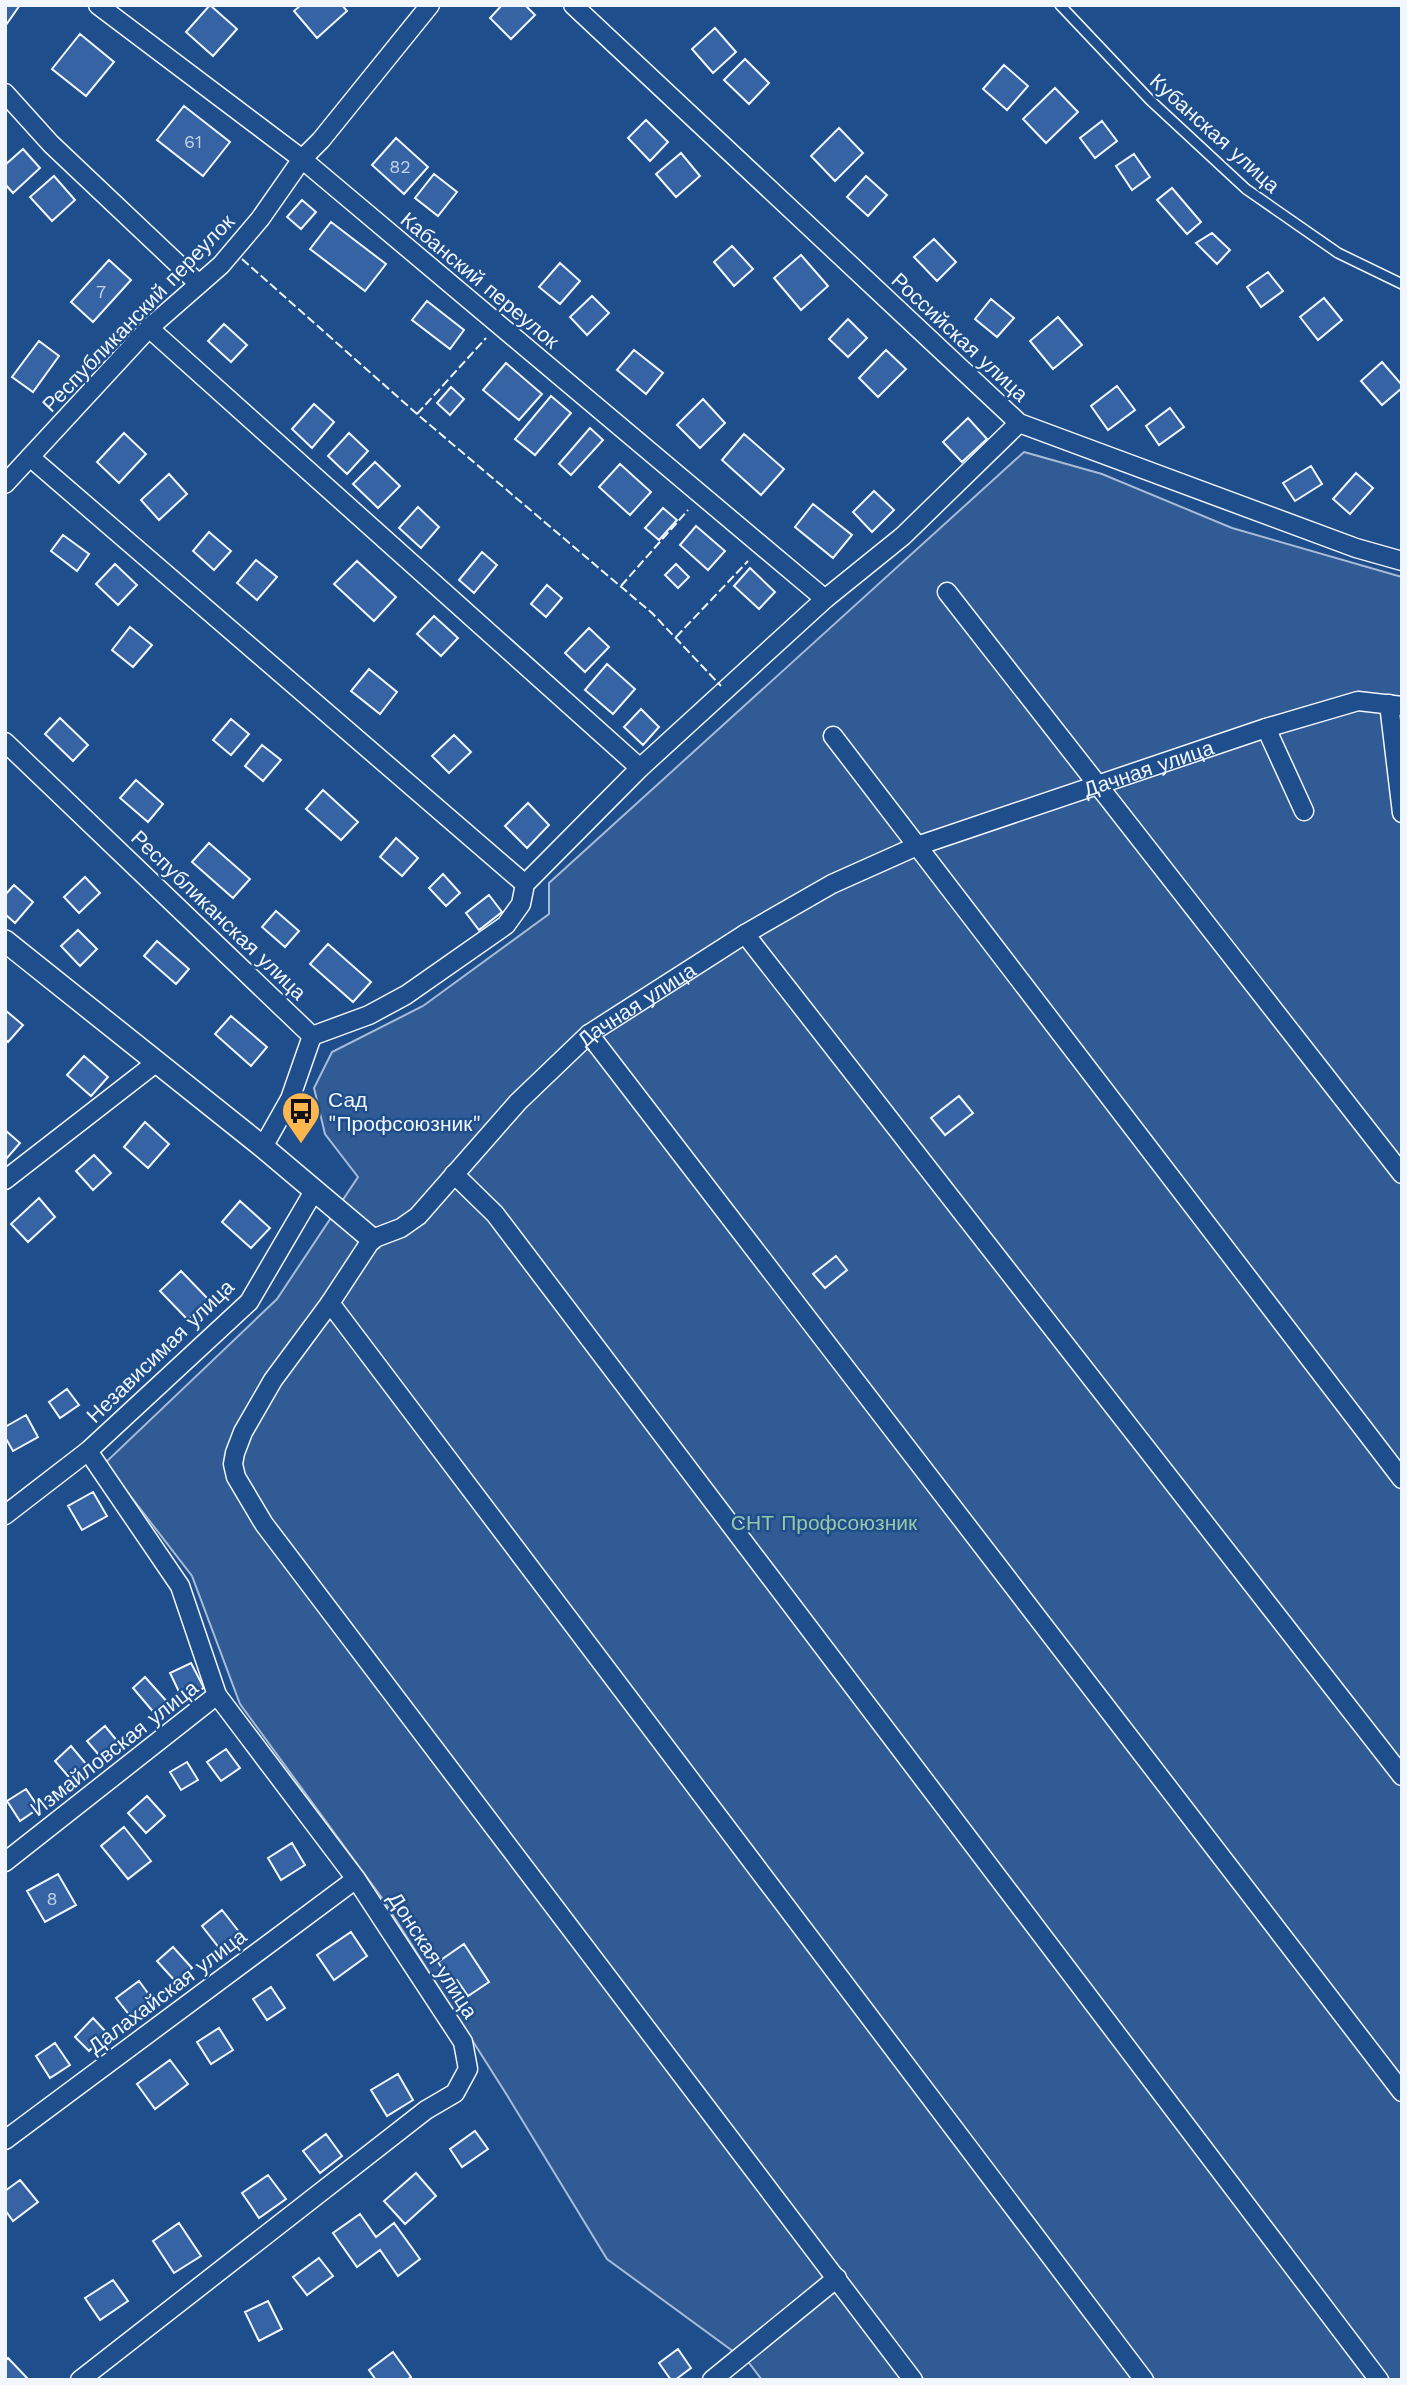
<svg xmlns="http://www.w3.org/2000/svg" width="1407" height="2385" font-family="'Work Sans',sans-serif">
  <rect width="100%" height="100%" fill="#1f4e8c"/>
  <!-- built -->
  <path fill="#305b95" stroke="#a8bbd7" stroke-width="2" d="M1024 452 1102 474 1232 528 1402 577V2380H762L749 2363 607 2259 505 2092 382 1898 240 1704 192 1576 105 1463 277 1299 358 1177 325 1134 314 1088 332 1052 423 1006 549 914V883Z"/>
  <!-- building -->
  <path fill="#3563a3" stroke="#f2f6ff" stroke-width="2" d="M5 5H20L6 25 5 24Z
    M210 5 237 29 213 56 186 32Z
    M301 5H342L347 11 317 38 294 11Z
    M502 5H525L535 15 511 39 490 18Z
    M715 28 736 52 713 73 692 49Z
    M80 34 114 62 86 96 52 69Z
    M745 59 769 83 749 104 724 80Z
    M1004 65 1028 86 1007 110 983 89Z
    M1055 88 1078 112 1046 143 1023 119Z
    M184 106 230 142 203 176 157 140Z
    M646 120 668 142 650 161 628 138Z
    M1102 121 1117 141 1095 158 1080 138Z
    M839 128 863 153 835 181 811 156Z
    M396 138 428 167 404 194 372 165Z
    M23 149 40 168 13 193 5 184V165Z
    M681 153 700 176 676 197 656 174Z
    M1134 154 1150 177 1132 190 1116 166Z
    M434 174 457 192 438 216 415 198Z
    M54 176 75 200 52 221 30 197Z
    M866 176 887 195 868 216 847 197Z
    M1172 188 1201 222 1187 234 1157 200Z
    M302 200 316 212 301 229 287 217Z
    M331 222 386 264 365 291 310 249Z
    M1212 233 1230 250 1217 264 1196 243Z
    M934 239 956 262 937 281 914 257Z
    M732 246 753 269 734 286 714 262Z
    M801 255 828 286 801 310 774 278Z
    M109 260 131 280 93 322 71 302Z
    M560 263 580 281 560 304 539 287Z
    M1268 272 1283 291 1261 307 1247 287Z
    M592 296 609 313 587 335 570 317Z
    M1324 298 1342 320 1318 340 1300 317Z
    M991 299 1014 318 997 337 975 319Z
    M427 301 464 330 450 349 412 320Z
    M1058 317 1082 345 1053 369 1030 341Z
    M848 319 867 338 848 357 829 339Z
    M224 324 247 345 231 362 208 341Z
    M39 341 59 356 33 392 12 377Z
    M634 350 663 373 646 394 617 370Z
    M886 350 906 369 878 397 859 378Z
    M1382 362 1402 385V388L1382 405 1361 381Z
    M506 363 542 394 519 420 483 390Z
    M1117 386 1135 410 1108 430 1091 406Z
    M451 387 464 399 450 415 437 403Z
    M551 396 571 413 535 455 515 439Z
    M703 399 725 423 700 448 677 425Z
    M314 404 334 422 312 448 292 429Z
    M1170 408 1184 427 1159 445 1146 426Z
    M968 418 987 439 962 462 943 442Z
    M590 428 603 440 571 475 559 464Z
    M124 433 146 454 119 483 97 462Z
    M349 433 368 451 347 474 328 456Z
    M744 434 784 469 761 495 722 460Z
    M375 462 400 486 378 508 353 484Z
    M620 464 651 492 630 515 599 487Z
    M1311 466 1322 484 1295 501 1283 483Z
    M1356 473 1373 488 1350 514 1333 499Z
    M169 474 187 494 159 520 141 500Z
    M874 491 894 510 872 532 853 512Z
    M813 504 852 535 833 558 795 527Z
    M418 507 439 527 421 548 399 528Z
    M663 508 677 520 659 540 645 528Z
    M696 526 725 551 708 570 680 545Z
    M209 532 231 551 214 570 193 551Z
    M63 535 89 554 77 571 51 551Z
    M482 552 497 565 474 593 459 580Z
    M256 560 277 577 257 600 237 583Z
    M357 561 396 597 374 621 334 584Z
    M115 564 137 585 118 605 96 584Z
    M676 564 689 577 678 588 665 575Z
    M750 568 775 592 759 609 734 586Z
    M547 585 562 598 546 617 531 604Z
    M434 616 458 638 441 656 417 634Z
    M130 627 152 645 133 667 112 650Z
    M589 628 609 647 585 672 565 653Z
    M607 664 635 689 613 714 585 690Z
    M369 669 397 692 380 714 351 691Z
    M641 709 659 727 643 745 624 727Z
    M60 718 88 745 73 761 45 734Z
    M231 719 249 734 231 755 213 740Z
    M454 735 471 752 449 773 432 756Z
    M262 745 281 760 263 781 245 766Z
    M136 780 163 804 148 822 120 798Z
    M323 790 358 822 341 840 306 809Z
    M528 803 549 825 527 848 505 826Z
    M396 838 418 858 402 876 380 857Z
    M209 843 250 879 233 898 192 862Z
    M443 874 460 893 446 906 429 888Z
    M85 877 100 893 79 913 64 897Z
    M14 885 33 902 15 923 5 914V895Z
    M489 895 502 912 479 930 466 913Z
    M276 911 299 931 285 947 262 927Z
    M78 930 97 949 80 966 61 946Z
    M157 941 189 969 176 984 144 956Z
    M328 944 371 982 353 1002 310 964Z
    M5 1010 23 1025 8 1042 5 1039Z
    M231 1016 267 1047 251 1066 215 1034Z
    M84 1056 108 1077 91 1096 67 1075Z
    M959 1096 973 1113 945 1135 931 1118Z
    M145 1122 169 1144 148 1168 124 1147Z
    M5 1130 20 1143 7 1158 5 1157Z
    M94 1155 111 1173 93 1190 76 1171Z
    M39 1198 55 1217 28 1242 11 1224Z
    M240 1201 270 1228 251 1248 222 1222Z
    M836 1256 847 1270 825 1288 813 1274Z
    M181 1271 209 1300 188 1320 160 1291Z
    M67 1389 79 1405 60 1418 49 1402Z
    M26 1415 38 1437 13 1451 5 1437V1427Z
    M93 1492 107 1516 82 1530 68 1506Z
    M191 1663 204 1688 182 1698 170 1673Z
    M145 1677 169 1704 156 1715 133 1688Z
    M105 1726 122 1747 105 1762 87 1741Z
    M71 1746 91 1770 75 1784 55 1761Z
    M226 1749 240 1768 221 1781 207 1762Z
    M187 1762 198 1780 181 1790 170 1772Z
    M26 1789 39 1808 20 1821 7 1801Z
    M147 1796 165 1816 146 1833 128 1813Z
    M124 1827 151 1861 128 1879 101 1846Z
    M292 1843 305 1865 281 1880 268 1858Z
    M58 1874 76 1905 45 1922 27 1891Z
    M222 1910 240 1933 220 1949 202 1926Z
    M351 1932 367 1956 334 1980 317 1955Z
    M464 1944 489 1982 468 1996 457 1980 452 1983 438 1962Z
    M173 1947 192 1968 176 1982 157 1961Z
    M139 1981 153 2000 131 2017 116 1998Z
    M271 1987 285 2008 267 2020 253 1999Z
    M93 2018 107 2033 89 2051 75 2037Z
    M219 2028 233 2050 211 2064 197 2042Z
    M55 2043 70 2065 50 2078 36 2056Z
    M170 2060 188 2084 155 2109 137 2084Z
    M398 2074 413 2100 387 2116 371 2090Z
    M475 2131 488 2149 462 2167 450 2149Z
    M326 2134 342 2156 320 2173 303 2151Z
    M416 2173 436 2196 405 2224 384 2201Z
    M268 2175 286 2199 259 2218 242 2193Z
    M20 2180 38 2202 13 2221 5 2210V2191Z
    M360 2214 376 2237 394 2223 420 2259 398 2276 380 2250 357 2267 333 2233Z
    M179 2223 201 2256 174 2273 153 2241Z
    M319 2258 333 2276 307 2295 293 2277Z
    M113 2280 128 2301 100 2320 85 2298Z
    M268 2301 282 2329 259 2341 245 2312Z
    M678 2349 691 2368 675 2380H671L659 2363Z
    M393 2352 411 2377 407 2380H376L369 2370Z
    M8 2358 28 2379 27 2380H5V2361Z"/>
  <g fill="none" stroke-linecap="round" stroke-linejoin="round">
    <defs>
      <path id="service" d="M1060 5 1150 100 1246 189 1338 253 1402 284"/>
      <g id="minor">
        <path d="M98 5 302 159 825 599"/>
        <path d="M573 5 1019 423 1356 548 1402 561"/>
        <path d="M5 93 51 144 199 284"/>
        <path d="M149 328 640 768"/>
        <path d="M30 457 525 884"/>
        <path d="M5 484 149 328 221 265 260 219 302 159 321 140 430 5"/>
        <path d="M947 592 1402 1174"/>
        <path d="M1389 704 1402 813"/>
        <path d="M1266 728 1304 811"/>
        <path d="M833 736 1402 1479"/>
        <path d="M5 742 312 1036 290 1099 263 1147"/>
        <path d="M745 934 1402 1776"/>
        <path d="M589 1034 1402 2092"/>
        <path d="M312 1036 369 1015 406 995 506 925 521 904 525 884 640 768 825 599 903 536 1019 423"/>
        <path d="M454 1174 495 1214 1379 2380"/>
        <path d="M5 1180 157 1062"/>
        <path d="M330 1303 1144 2380"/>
        <path d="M5 1515 88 1451 249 1302 314 1191"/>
        <path d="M5 1862 217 1695"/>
        <path d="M5 2140 356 1879"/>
        <path d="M80 2380 426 2110 455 2093 468 2069 463 2042 356 1879 217 1695 180 1586 88 1451"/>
        <path d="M712 2380 837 2278"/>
        <path id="s1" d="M913 2380 264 1524 236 1477 233 1464 235 1453 243 1432 273 1380 330 1303 372 1239 401 1228 418 1216 518 1102 589 1034 745 934 832 884 917 846 1266 728 1358 701 1402 706"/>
      </g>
      <path id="tertiary" d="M5 941 263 1147 372 1239"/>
    </defs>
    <!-- service casing -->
    <use href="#service" stroke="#f2f6ff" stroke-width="12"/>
    <!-- minor casing -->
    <use href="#minor" stroke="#f2f6ff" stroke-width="21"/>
    <!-- tertiary casing -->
    <use href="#tertiary" stroke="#f2f6ff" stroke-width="24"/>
    <!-- service -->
    <use href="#service" stroke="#1f4e8c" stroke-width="9"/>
    <!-- minor -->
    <use href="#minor" stroke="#1f4e8c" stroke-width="18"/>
    <!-- tertiary -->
    <use href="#tertiary" stroke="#1f4e8c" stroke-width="21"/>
    <!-- fence -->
    <path stroke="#f2f6ff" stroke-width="2" stroke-dasharray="9 3.5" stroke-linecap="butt" d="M242 259 417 414 652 613 721 686
      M417 414 486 338
      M621 586 688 510
      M676 637 748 561"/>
  </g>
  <!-- icons -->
  <defs>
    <symbol id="bus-pin" viewBox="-11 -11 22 30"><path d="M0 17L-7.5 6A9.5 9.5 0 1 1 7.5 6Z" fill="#ffb74d" stroke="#1f4e8c"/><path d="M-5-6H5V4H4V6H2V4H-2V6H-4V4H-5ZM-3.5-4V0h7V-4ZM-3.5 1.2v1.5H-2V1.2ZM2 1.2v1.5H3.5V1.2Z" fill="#111"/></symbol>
  </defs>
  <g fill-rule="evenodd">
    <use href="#bus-pin" x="279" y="1089" width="44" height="60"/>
  </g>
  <g text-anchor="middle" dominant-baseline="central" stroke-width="5" stroke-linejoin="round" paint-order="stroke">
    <!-- number labels -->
    <g font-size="18" fill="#c3d1e8">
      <text x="193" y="141">61</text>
      <text x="400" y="166">82</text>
      <text x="101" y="291">7</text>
      <text x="52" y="1898">8</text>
    </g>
    <!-- street labels -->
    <g font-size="21" fill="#f2f6ff" stroke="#1f4e8c">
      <text transform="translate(1215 133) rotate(42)">Кубанская улица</text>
      <text transform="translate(480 280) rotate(40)">Кабанский переулок</text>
      <text transform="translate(138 313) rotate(-46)">Республиканский переулок</text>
      <text transform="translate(960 337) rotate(43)">Российская улица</text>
      <text stroke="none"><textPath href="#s1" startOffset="2333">Дачная улица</textPath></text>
      <text transform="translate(219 915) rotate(44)">Республиканская улица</text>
      <text stroke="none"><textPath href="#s1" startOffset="1766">Дачная улица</textPath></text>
      <text transform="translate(160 1351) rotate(-44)">Независимая улица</text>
      <text transform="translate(114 1748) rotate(-38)">Измайловская улица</text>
      <text transform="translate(433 1955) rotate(57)">Донская улица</text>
      <text transform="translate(167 1991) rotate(-37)">Далахайская улица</text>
    </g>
    <!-- poi labels -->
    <g font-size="21" fill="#f2f6ff" stroke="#1f4e8c" text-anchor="start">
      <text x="328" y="1099">Сад<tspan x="328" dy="24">"Профсоюзник"</tspan></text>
    </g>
    <!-- park labels -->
    <g font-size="21" fill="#97c8a6" stroke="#1f4e8c">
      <text x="824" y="1522">СНТ Профсоюзник</text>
    </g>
  </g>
  <!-- border -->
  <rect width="1407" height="2385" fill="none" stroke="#f2f6ff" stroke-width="14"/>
</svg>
